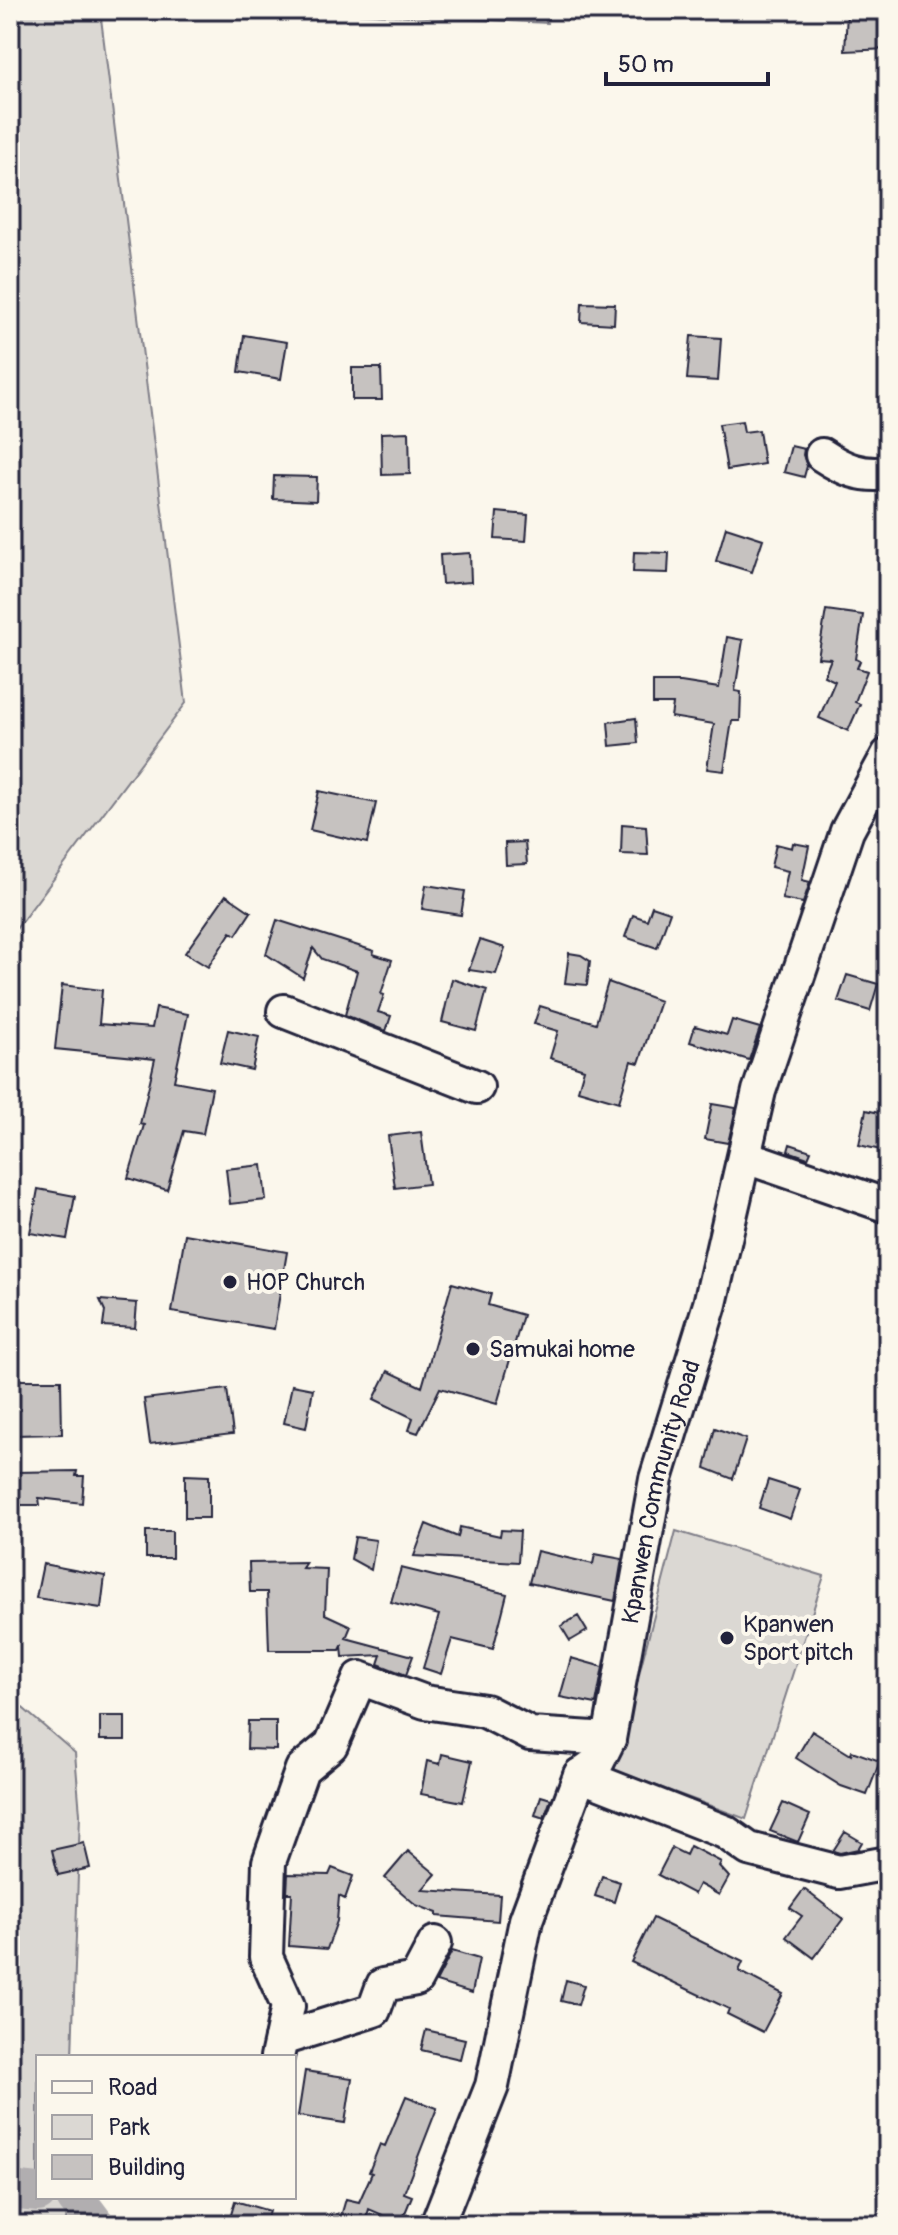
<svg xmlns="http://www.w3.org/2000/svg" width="898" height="2235" font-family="Pangolin,sans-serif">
  <rect width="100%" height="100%" fill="#fbf7ec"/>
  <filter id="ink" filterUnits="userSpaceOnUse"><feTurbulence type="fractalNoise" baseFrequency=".0125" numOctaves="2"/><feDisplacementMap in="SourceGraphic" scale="16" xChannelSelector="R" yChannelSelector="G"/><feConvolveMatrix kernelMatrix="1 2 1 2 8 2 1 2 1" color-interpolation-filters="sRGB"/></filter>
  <g filter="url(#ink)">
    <!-- green -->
    <path fill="#dbd8d3" stroke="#7e7d87" stroke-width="2" d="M10 10H100L186 703 10 937Z
      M295 10H541L547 23Z
      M676 1531 824 1576 746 1819 614 1770Z
      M10 1697 75 1753 80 1814 72 2057H38V2197H67L66 2225H10Z"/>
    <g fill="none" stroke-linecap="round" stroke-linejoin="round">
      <!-- river -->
      <path stroke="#b1aeb0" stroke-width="38" d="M10 2190 38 2193
        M75 2197 96 2225"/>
    </g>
    <!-- building -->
    <path fill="#c6c2c0" stroke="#22223b" stroke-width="2" d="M847 12 888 13V49L845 51Z
      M582 303 615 304 614 324 581 322Z
      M244 335 287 342 281 379 239 372Z
      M691 336 721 338 718 381 687 379Z
      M352 368H381L382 400H352Z
      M742 421 744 432 759 430 764 464 727 470 719 424Z
      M409 432 410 474 382 475 381 433Z
      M791 446 804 449 803 455 807 466 804 477 784 472Z
      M274 476 317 477 316 501 273 499Z
      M497 512 528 515 526 541 495 539Z
      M726 527 763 539 752 572 716 561Z
      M634 552 669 553 668 573 633 572Z
      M470 553 471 582 442 584 440 555Z
      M826 610 863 615 856 659 860 661 857 668 867 671 855 702 860 704 848 731 819 718 835 681 824 676 831 659 818 658Z
      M727 637 743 640 735 691 741 692 740 721H732L724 771 707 769 714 724 671 717 673 704H653V682H681L719 688Z
      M636 718 638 743 610 746 608 722Z
      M319 791 376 803 367 843 310 830Z
      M622 824 646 826 648 855 621 854Z
      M525 842 527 864 506 865 505 843Z
      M793 843 809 846 802 880 810 882 803 903 782 899 788 871 771 867 776 844 792 848Z
      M426 885 465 891 461 915 422 909Z
      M226 895 251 912 236 935 231 932 208 967 185 953Z
      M652 906 670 912 657 948 625 937 633 915 647 920Z
      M277 920 374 951 373 954 392 960 381 994 384 995 378 1012 391 1016 386 1031 345 1015 357 971 322 959 313 948 303 978 266 954Z
      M480 940 505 948 496 974 469 970Z
      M569 953 581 955 590 961 587 985 565 983Z
      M847 975 878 984 870 1011 838 1001Z
      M452 979 487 990 476 1031 442 1022Z
      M608 982 660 1001 639 1063 631 1061 619 1102 578 1090 584 1069 550 1058 558 1031 534 1024 540 1006 596 1023Z
      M62 985 102 990 99 1024 152 1028 156 1008 188 1014 174 1081 212 1088 203 1134 184 1131 167 1190 128 1178 144 1125 140 1124 155 1059 55 1049Z
      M732 1020 760 1028 749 1060 690 1042 695 1026 727 1035Z
      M228 1030 259 1037 252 1070 220 1063Z
      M712 1104 736 1108 728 1143 705 1139Z
      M866 1110 888 1115 885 1151 859 1145Z
      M421 1132 428 1184 395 1188 388 1136Z
      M790 1144 811 1151 808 1158 788 1151Z
      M262 1165 266 1200 230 1204 226 1169Z
      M38 1189 75 1196 67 1239 30 1233Z
      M185 1234 287 1252 274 1329 172 1312Z
      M452 1283 491 1294 488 1305 523 1315 497 1404 440 1388 418 1433 409 1430 413 1418 374 1399 388 1371 422 1387Z
      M100 1300 137 1303 135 1328 103 1326 105 1311Z
      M12 1380H61L62 1434 13 1435Z
      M292 1385 313 1389 306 1428 284 1423Z
      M227 1389 233 1434 150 1444 144 1399Z
      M715 1428 746 1439 733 1479 705 1468Z
      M77 1471 76 1476H84L82 1503 39 1498 40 1505H15L14 1472Z
      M185 1475 209 1476V1518H185Z
      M768 1480 800 1490 790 1519 759 1508Z
      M426 1524 458 1537 460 1527 500 1536 501 1530 520 1531 518 1562 414 1556Z
      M146 1531H172V1558H146Z
      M355 1537 376 1540 371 1570 351 1559Z
      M537 1551 593 1564 595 1554 622 1559 615 1601 529 1583Z
      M306 1562 302 1568 327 1569 325 1614 351 1626 346 1638 413 1656 406 1675 378 1664 381 1655 343 1657 342 1646 340 1650H269L267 1592H250L249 1563Z
      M43 1564 105 1576 101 1608 36 1598Z
      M401 1568 507 1594 493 1649 452 1639 441 1674 423 1668 439 1615 391 1602Z
      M578 1616 587 1631 570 1641 561 1626Z
      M571 1658 603 1667 596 1704 560 1697Z
      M100 1716H125V1740H100Z
      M248 1721H276V1750L247 1749Z
      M812 1731 851 1755 852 1751 880 1761 867 1795 841 1786 796 1758Z
      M442 1754 472 1761 463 1802 421 1794 427 1761 440 1764Z
      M541 1796 551 1799 544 1818 535 1815Z
      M783 1803 810 1815 798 1842 770 1831Z
      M845 1832 862 1842 858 1849 840 1853 833 1851Z
      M84 1843 90 1868 58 1875 52 1850Z
      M690 1846 721 1862 719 1866 729 1877 719 1895 699 1884 694 1894 658 1875 672 1848 686 1855Z
      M408 1851 436 1874 422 1890 500 1895 498 1921 437 1916V1913L416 1905 385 1878Z
      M332 1868 353 1876 345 1899 339 1896 337 1921 327 1949 289 1946 292 1893H287L288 1874 329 1875Z
      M602 1876 620 1882 614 1902 595 1896Z
      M804 1889 843 1919 814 1958 786 1937 802 1916 790 1908Z
      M653 1918 743 1962 739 1971 783 1994 763 2032 727 2014 729 2009 631 1962Z
      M452 1951 479 1959 472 1993 436 1982Z
      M566 1980 584 1985 578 2005 561 2001Z
      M426 2030 465 2039 460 2059 421 2050Z
      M305 2071 352 2078 345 2123 298 2116Z
      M406 2096 437 2108 404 2193 412 2196 401 2223 369 2209 365 2223 341 2216 346 2199 359 2202 372 2173 369 2172 380 2144 385 2146Z
      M235 2201 269 2211 265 2225H228Z"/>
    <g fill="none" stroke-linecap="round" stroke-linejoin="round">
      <defs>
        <g id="minor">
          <path d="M822 455C843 469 862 477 888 473"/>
          <path d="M284 1011 477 1087"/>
          <path d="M746 1157 888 1206"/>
          <path d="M580 1775 725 1832 749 1849 839 1872 888 1863"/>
          <path d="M281 2039 288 2006 266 1957 269 1862 302 1769 331 1745 360 1678 425 1702 485 1711 530 1734 609 1739"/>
          <path d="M277 2057 281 2039 374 2010 383 1985 416 1979 435 1943"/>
          <path id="s1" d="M437 2225 492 2086 526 1920 580 1775 597 1763 609 1739 656 1479 710 1304 759 1091 847 831 888 755"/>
        </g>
      </defs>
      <!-- minor casing -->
      <use href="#minor" stroke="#22223b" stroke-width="38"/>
      <!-- minor -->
      <use href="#minor" stroke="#fbf7ec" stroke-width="32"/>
    </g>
  </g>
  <!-- markers -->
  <g fill="#22223b" stroke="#fbf7ec" stroke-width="3">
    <circle cx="230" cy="1282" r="8"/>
    <circle cx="473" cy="1349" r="8"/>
    <circle cx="727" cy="1638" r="8"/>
  </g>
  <g text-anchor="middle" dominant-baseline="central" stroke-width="8" stroke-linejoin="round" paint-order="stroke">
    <!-- poi labels -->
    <g font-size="24" fill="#22223b" stroke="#fbf7ec" text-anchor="start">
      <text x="246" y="1282">HOP Church</text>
      <text x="489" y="1349">Samukai home</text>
      <text x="743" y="1624">Kpanwen<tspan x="743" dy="28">Sport pitch</tspan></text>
    </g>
    <!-- street labels -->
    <g font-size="24" fill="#22223b" stroke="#fbf7ec">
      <text stroke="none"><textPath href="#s1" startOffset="774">Kpanwen Community Road</textPath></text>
    </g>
  </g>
  <!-- margin -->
  <rect width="898" height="2235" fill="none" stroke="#fbf7ec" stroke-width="40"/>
  <rect x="20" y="20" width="858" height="2195" fill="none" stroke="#22223b" stroke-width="3" filter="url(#ink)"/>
  <!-- legend -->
  <rect x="36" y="2055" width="260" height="144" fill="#fbf7ec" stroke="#a4a2a5" stroke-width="2"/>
  <rect x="52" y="2081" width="40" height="12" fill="#fbf7ec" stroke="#a4a2a5" stroke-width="2"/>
  <text x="108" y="2095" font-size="24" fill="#22223b">Road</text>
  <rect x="52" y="2115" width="40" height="24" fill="#dbd8d3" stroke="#a4a2a5" stroke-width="2"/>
  <text x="108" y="2135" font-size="24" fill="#22223b">Park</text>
  <rect x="52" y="2155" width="40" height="24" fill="#c6c2c0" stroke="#a4a2a5" stroke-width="2"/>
  <text x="108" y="2175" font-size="24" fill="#22223b">Building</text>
  <!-- scale -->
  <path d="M606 72v12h162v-12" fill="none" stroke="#22223b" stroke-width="4"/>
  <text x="618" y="72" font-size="24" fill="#22223b" stroke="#fbf7ec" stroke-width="6" paint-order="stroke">50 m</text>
</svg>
